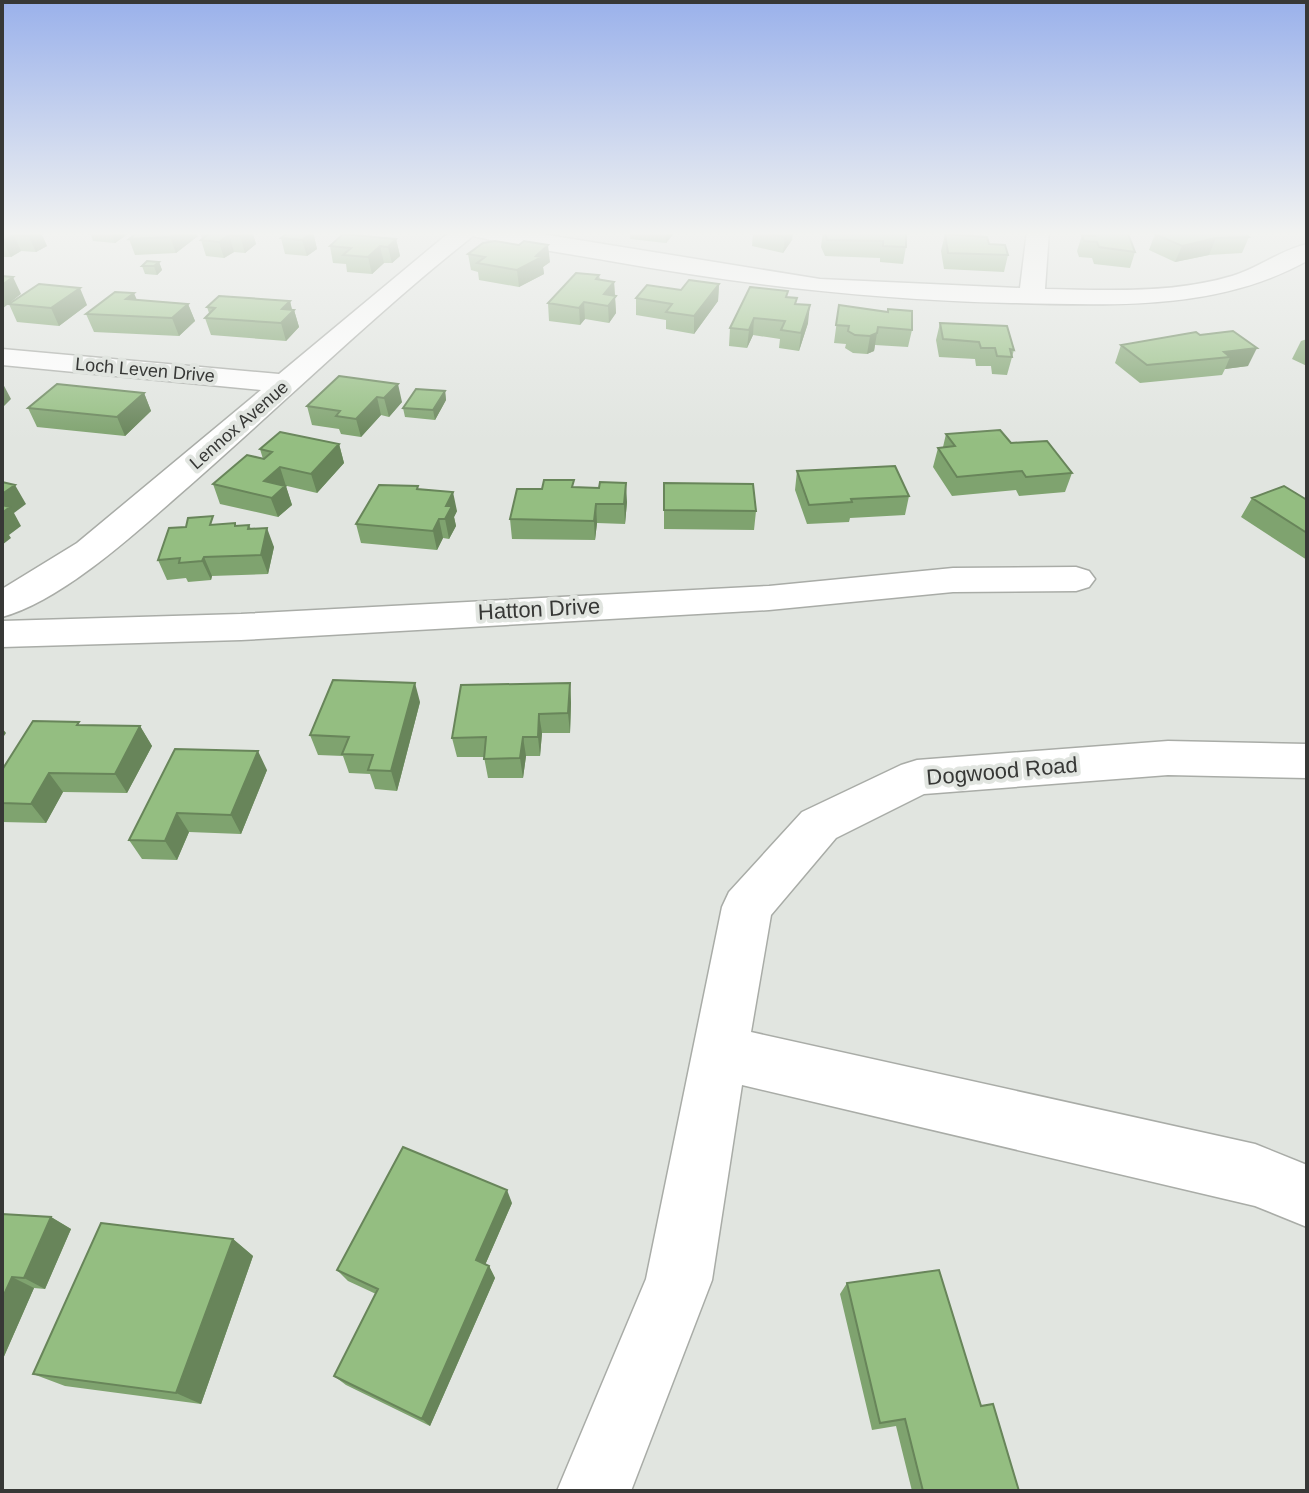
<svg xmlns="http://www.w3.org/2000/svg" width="1309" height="1493" font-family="Arial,sans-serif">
  <rect width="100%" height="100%" fill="#e1e5e0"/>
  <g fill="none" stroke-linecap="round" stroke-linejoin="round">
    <defs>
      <path id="minor" d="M451 231H523L820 279 1020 288 1027 231H1049L1045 289C1107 290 1172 294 1232 276 1258 268 1281 250 1307 244V261C1216 311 1113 305 1012 303 873 300 747 285 610 261 565 253 518 247 473 236 367 320 274 413 172 501 128 540 58 602 2 617V589L77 543 261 390 2 365V349L279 374Z
        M1076 567 1089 571 1095 579 1089 587 1076 591 953 592 769 610 241 640 2 647V621L241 614 769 586 953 568Z
        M1168 741 1307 744V778L1168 775 924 794 836 838 771 915 751 1032 1255 1144 1307 1165V1227L1255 1206 742 1085 712 1280 631 1491H557L646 1279 722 907 729 892 802 812 901 765 917 760Z"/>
    </defs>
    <!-- minor casing -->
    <use href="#minor" stroke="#a9aca7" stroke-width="3"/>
    <!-- minor -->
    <use href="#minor" fill="#fff" fill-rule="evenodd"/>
  </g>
  <!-- wall -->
  <path fill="#7fa36f" d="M2 231H40L47 246 36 252 21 251 11 257H2Z
    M86 231H132L115 243 93 241 91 235 87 234Z
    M252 231 256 244 245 253 234 252 224 258 206 256 201 240 202 239 200 232Z
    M620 231H676L666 243 630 239V233Z
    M753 231H793L792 240 783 253 752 246Z
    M823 231H906V247L903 264 880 262V258L825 256 821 247Z
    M1091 231H1127L1135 252 1130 268 1094 264 1092 258 1079 257 1077 251 1082 235H1090Z
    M313 232 317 249 307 256 285 254 281 238Z
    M945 234 989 244 1008 255 1004 272 944 269 941 251Z
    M1155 234 1249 237 1242 253 1209 255 1175 262 1149 250Z
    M198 236 176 253 135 255 129 239Z
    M396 239 400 256 392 263H384L372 274 347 272 346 264 333 263 330 246Z
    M468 254 550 262 543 267 544 274 519 287 479 280 478 272 471 270Z
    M159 262 162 270 157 275 145 274 142 266Z
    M599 275 600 280 614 282 616 313 609 323 585 319 580 325 549 321 548 303Z
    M719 284 718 301 694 334 666 329V320L636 315V298Z
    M787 297 796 304 808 323 799 351 779 348 780 339 753 335 747 348 729 346 730 328Z
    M136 300 188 304 195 321 179 336 94 332 86 314Z
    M290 301 292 309 294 310 299 327 286 341 211 335 205 318 209 313 207 307Z
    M9 304 87 305 59 326 17 322Z
    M839 305 912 330 908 347 875 345 874 351 867 354 853 353 845 348 846 344 834 343Z
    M940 323 1014 350 1007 375 992 374 991 366H976L975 359 939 357 936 340Z
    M1196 332 1248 366 1225 369 1222 375 1140 383 1115 363 1121 345Z
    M1307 339V366L1292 359 1301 341Z
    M339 376 402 402 389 417 381 415 361 437 341 434 339 429 312 425 307 406Z
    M445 391 446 400 435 420 405 417 403 408Z
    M144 393 151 411 125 436 37 427 28 408Z
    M946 434 1011 443 1072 473 1065 492 1019 496 1016 490 952 496 933 467 938 448 943 447Z
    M339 444 344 463 317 493 287 486 286 487 292 505 278 517 220 504 213 484 263 459 260 449Z
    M797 471 909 496 905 515 850 518 849 522 807 524 795 490Z
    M664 483 756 511 754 530 664 529Z
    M574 487 627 502 625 524 597 523 595 540 512 539 510 519 542 489Z
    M419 489 457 511 454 517 456 526 449 539 443 538 437 550 361 543 356 524Z
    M1252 498 1307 500V560L1241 517Z
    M217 525 236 526 249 525 251 529 274 547 268 574 212 576 211 580 188 582 186 578 167 580 158 560Z
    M570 683 571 703 570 733H542L540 756H526L523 778H488L484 757H457L452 738Z
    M420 702 397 791 375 789 370 774 349 773 343 756 318 755 310 735Z
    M81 725 140 726 152 746 127 793 63 792 46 823 2 822V770Z
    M175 749 267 770 241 834 189 832 177 860 142 859 129 840Z
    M512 1203 485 1265 489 1266 495 1278 430 1426 346 1385 334 1376 376 1294 348 1281 337 1270Z
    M2 1214 51 1217 71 1229 45 1289 34 1288 2 1361Z
    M233 1239 253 1256 201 1404 65 1386 33 1374Z
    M847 1283 981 1406 1019 1491H912L896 1426 872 1430 840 1294Z"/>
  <!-- shaded-wall -->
  <path fill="#68855a" d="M26 231H40L47 246 36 252Z
    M111 231H132L115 243Z
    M177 231H196L198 236 176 253 170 237Z
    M247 231H252L256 244 245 253 240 236Z
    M666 231H676L666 243Z
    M789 231H793L792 240 783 253 785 237Z
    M313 232 317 249 307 256 302 240Z
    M14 235 21 251 11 257 3 241Z
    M229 235 234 252 224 258 219 242Z
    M1216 238 1209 255 1175 262 1182 246Z
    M396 239 400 256 392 263 388 247Z
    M548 245 550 262 543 267 544 274 519 287 517 270Z
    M380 246 384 263 372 274 368 257Z
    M159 262 162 270 157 275 154 266Z
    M13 277 21 294 2 309V285Z
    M614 282 616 313 609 323 608 306 604 294Z
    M719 284 718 301 694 334V316Z
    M80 288 87 305 59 326 51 308Z
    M134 293 141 310 126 299Z
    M290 301 292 311 294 310 299 327 286 341 281 323 282 309Z
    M584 302 585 319 580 325 579 308Z
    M188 304 195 321 179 336 172 318Z
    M810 305 808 323 799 351 801 333Z
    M754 318 753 335 747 348 749 330Z
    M877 333 874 351 867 354 870 336Z
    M1257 348 1248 366 1225 369 1230 357 1224 352Z
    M2 382 11 399 2 408Z
    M398 384 402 402 389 417 384 398Z
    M445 391 446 400 435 420 433 410Z
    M144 393 151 411 125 436 117 417Z
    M377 397 381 415 361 437 356 419Z
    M339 444 344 463 317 493 311 474Z
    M280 467 292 505 278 517 264 481Z
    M626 483 627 502 625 524 624 504Z
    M15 485 26 504 14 513 21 526 9 535 11 538 2 545V494Z
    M453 492 457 511 454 517 456 526 449 539 445 519 446 506Z
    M596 504 597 523 595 540 594 521Z
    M439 519 443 538 437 550 433 531Z
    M267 528 274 547 268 574 261 555Z
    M204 557 212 576 211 580 202 561Z
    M415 683 420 702 397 791 391 771Z
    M570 683 571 703 570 733 568 713Z
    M539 714 542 733 540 756 538 737Z
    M140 726 152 746 127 793 115 774Z
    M2 728 6 733 2 739Z
    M523 737 526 756 523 778 520 758Z
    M258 751 267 770 241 834 231 815Z
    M49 773 63 792 46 823 31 804Z
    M177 813 189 832 177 860 165 841Z
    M507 1190 512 1203 482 1272 476 1260Z
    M51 1217 71 1229 45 1289 24 1278Z
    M233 1239 253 1256 201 1404 176 1393Z
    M489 1266 495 1278 430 1426 422 1419Z
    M12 1277 34 1288 2 1361V1299Z"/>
  <!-- building -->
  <path fill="#94be81" stroke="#68855a" stroke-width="2" d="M2 231H37L29 236 14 235 3 241Z
    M139 231H177L170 237 129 239Z
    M202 231H247L240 236 229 235 219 242 201 240 210 233 200 232Z
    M290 231H303L313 232 302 240 281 238Z
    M760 231H789L785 237Z
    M824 231H906V247L883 246V241L827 240Z
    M1093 231H1127L1135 252 1099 247 1097 242 1084 241 1082 235 1095 236Z
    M1166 231H1243L1249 237 1216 238 1182 246 1155 234Z
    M343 234 396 239 388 247 380 246 368 257 343 255 351 248 330 246Z
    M945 234 987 237 989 244 1005 245 1008 255 948 253Z
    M495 241 519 245 524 241 548 245 536 256 542 257 517 270 477 263 485 257 468 254 483 243Z
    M147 261 159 262 154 266H142Z
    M576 273 599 275 596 279 614 282 604 294 616 296 608 306 584 302 579 308 548 303Z
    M2 276 13 277 2 285Z
    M689 280 719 284 694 316 666 312 672 304 636 298 647 285 681 290Z
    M39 284 80 288 51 308 9 304Z
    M750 287 788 291 786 297 797 298 795 304 810 305 801 333 781 330 785 321 754 318 749 330 730 328Z
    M115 292 134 293 126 299 188 304 172 318 86 314Z
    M219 296 290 301 282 309 294 310 281 323 205 318 215 308 207 307Z
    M839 305 888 312V309L912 311V330L878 327 877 333 870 336 855 335 848 331 849 326 836 325Z
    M940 323 1007 326 1014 350 1010 349 1012 357 997 356 995 348H981L979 342 943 339Z
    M1233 331 1257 348 1224 352 1230 357 1147 365 1121 345 1196 332 1200 335Z
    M339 376 398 384 384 398 377 397 356 419 336 416 340 411 307 406Z
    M57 384 144 393 117 417 28 408Z
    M416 389 445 391 433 410 403 408Z
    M1000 430 1011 443 1047 441 1072 473 1026 477 1022 471 957 477 938 448 955 446 946 434Z
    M280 432 339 444 311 474 280 467 264 481 285 486 272 498 213 484 247 455 264 459 272 452 260 449Z
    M895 466 909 496 851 499 852 502 809 505 797 471Z
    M544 480H574L572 487 599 488 600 482 626 483 624 504H596L594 521 510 519 517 489H542Z
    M2 482 15 485 2 494Z
    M664 483 753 484 756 511 664 510Z
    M379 485 418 486 417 489 453 492 446 506H452L445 519H439L433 531 356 524Z
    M1284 486 1307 500V533L1252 498Z
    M2 505 10 507 2 513Z
    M213 516 210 525 235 523V526L249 525 248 529 267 528 261 555 204 557 202 561 179 563 180 558 158 560 169 528 186 527 188 518Z
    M333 680 415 683 391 771 368 770 373 755 342 754 349 737 310 735Z
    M570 683 568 713 539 714 538 737H523L520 758 484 759 486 737 452 738 461 685Z
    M33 721 79 722 77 725 140 726 115 774 49 773 31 804 2 803V770Z
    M175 749 258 751 231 815 177 813 165 841 129 840Z
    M403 1147 507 1190 476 1260 489 1266 422 1419 334 1376 378 1289 337 1270Z
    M2 1214 51 1217 24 1278 12 1277 2 1299Z
    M101 1223 233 1239 176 1393 33 1374Z
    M939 1270 981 1406 993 1404 1019 1491H923L905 1419 880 1423 847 1283Z"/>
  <!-- sky -->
  <linearGradient id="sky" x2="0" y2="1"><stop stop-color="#9ab1eb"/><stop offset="0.53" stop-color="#f2f3f1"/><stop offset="1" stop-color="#f2f3f1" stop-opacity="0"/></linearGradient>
  <rect width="1309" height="440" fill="url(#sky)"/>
  <g text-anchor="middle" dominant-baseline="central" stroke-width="8" stroke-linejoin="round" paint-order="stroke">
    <!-- far-street labels -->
    <g font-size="18" fill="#373836" stroke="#e1e5e0">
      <text transform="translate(145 370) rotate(5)">Loch Leven Drive</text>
      <text transform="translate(239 425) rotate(-41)">Lennox Avenue</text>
    </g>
    <!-- street labels -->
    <g font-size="22" fill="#373836" stroke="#e1e5e0">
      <text transform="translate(539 609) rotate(-3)">Hatton Drive</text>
      <text transform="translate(1002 771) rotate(-5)">Dogwood Road</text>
    </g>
  </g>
  <!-- border -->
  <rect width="1309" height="1493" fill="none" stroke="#373836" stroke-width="8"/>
</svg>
